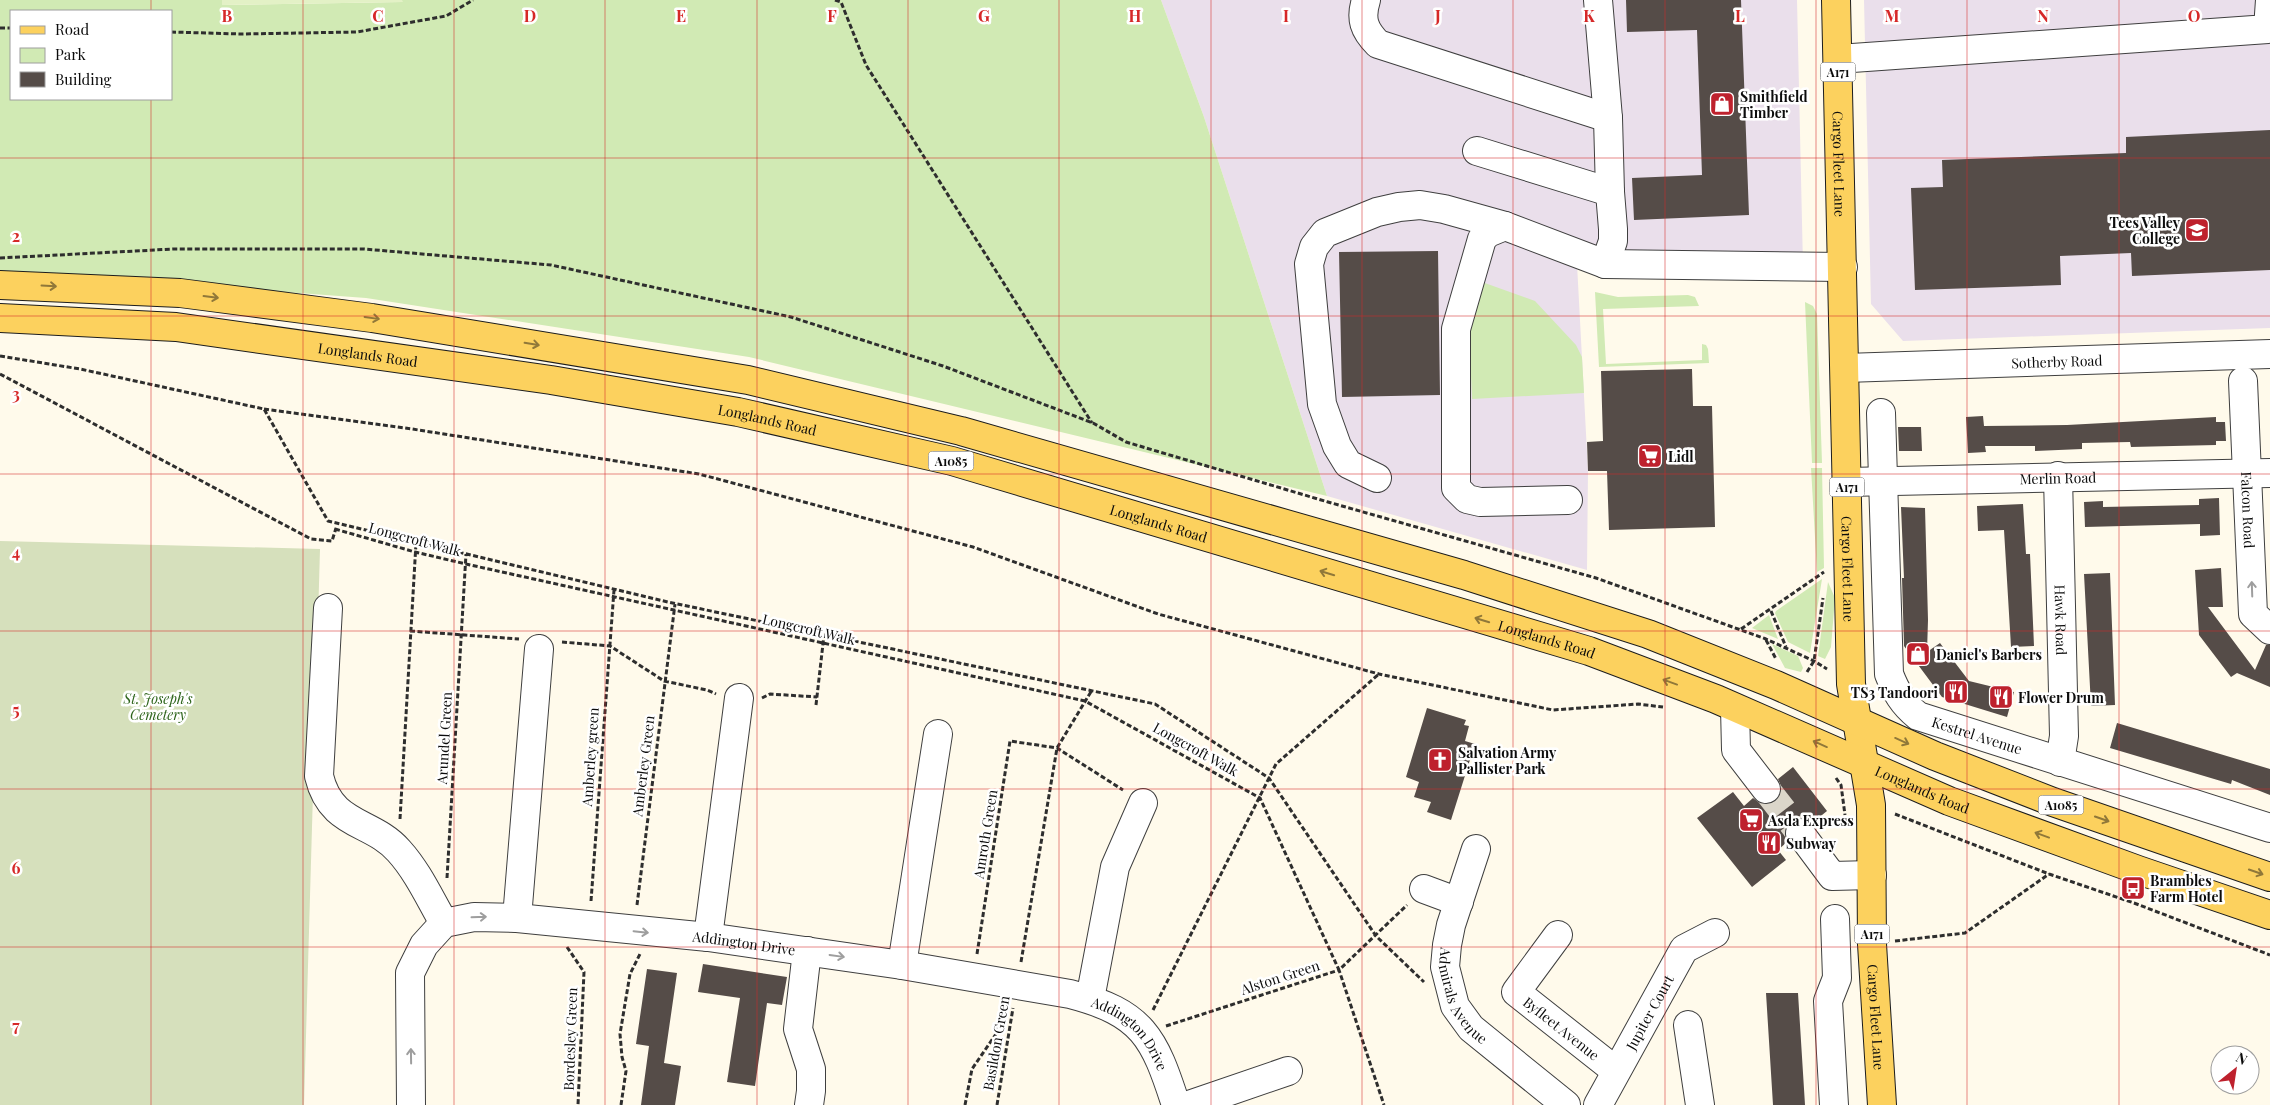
<svg xmlns="http://www.w3.org/2000/svg" width="2270" height="1105" font-family="'Playfair Display',serif">
  <rect width="100%" height="100%" fill="#fffaeb"/>
  <!-- industrial -->
  <path fill="#eadfeb" d="M1161 0H1797L1803 266 1577 264 1588 471 1587 570 1327 496 1204 117Z
    M1864 0H2270V328L1903 341 1871 304Z"/>
  <!-- green -->
  <path fill="#d1eab4" fill-rule="evenodd" d="M0 0H222V5L402 2V0H1161L1204 117 1327 496 749 357 366 298 0 271ZM11 11H171V99H11Z
    M1482 282 1535 301 1576 345 1582 357 1584 393 1472 399 1469 331Z
    M1595 292 1618 297 1688 295 1695 297 1699 306 1603 309 1606 364 1702 360V344L1706 345 1708 349 1709 363 1599 367Z
    M1805 302 1813 306 1817 314 1822 463H1812Z
    M1811 468H1822L1824 568 1817 572Z
    M1822 579 1810 653 1788 642 1775 613 1776 611Z
    M1828 582 1835 598 1831 647 1825 659 1818 656Z
    M1769 615 1778 639 1752 628Z
    M1772 644 1798 656 1803 668 1801 672 1785 668Z"/>
  <!-- cemetery -->
  <path fill="#d6e0bc" d="M0 541 320 549 304 1105H0Z"/>
  <!-- pitch -->
  <path fill="#e3f1c6" d="M222 0H402L403 2 222 5Z"/>
  <!-- building -->
  <path fill="#554c48" d="M1626 0H1741L1749 215 1634 220 1632 178 1702 175 1697 30 1627 32Z
    M2270 130V270L2132 276 2131 253 2060 256 2061 285 1915 290 1911 188 1943 187 1942 160 2126 153V137Z
    M1438 251 1440 395 1342 397 1339 252Z
    M1692 369 1693 406H1712L1715 527 1609 530 1607 471H1588L1587 442 1603 441 1601 371Z
    M1983 416 1984 426 2067 425 2216 417V422H2225L2226 441H2216V445L2131 447 2130 442 2082 443V449L2035 451V446H1985L1986 452 1968 453 1966 417Z
    M1898 427H1921L1922 451H1899Z
    M2219 498 2220 535 2200 536V524L2085 527 2084 502 2103 501V507L2199 505V499Z
    M2023 504 2026 554H2030L2034 646 2011 647 2004 530 1978 531 1977 506Z
    M1901 507 1925 508 1928 620 1927 652 1940 643 1969 681 2014 692 2007 717 1942 697 1904 646 1902 578H1904Z
    M2221 568 2223 607H2208L2255 670 2266 645H2270V687L2237 673 2231 677 2199 635 2195 570Z
    M2110 573 2115 705 2091 706 2084 574Z
    M1427 708 1466 720 1464 725 1469 726 1465 741 1475 744 1451 820 1427 812 1431 802 1414 797 1419 782 1406 777Z
    M2117 723 2270 769V795L2232 780 2231 784 2110 748Z
    M1793 767 1827 811 1812 823 1807 819 1799 817 1790 821 1786 826 1784 834 1787 842 1778 850 1786 860 1752 887 1697 818 1733 792 1744 806 1753 798 1761 804H1769L1775 802 1781 794V786L1778 779Z
    M703 964 787 977 782 1005 767 1003 755 1086 727 1082 740 998 698 992Z
    M647 969 677 973 664 1063 681 1066 675 1105H641L649 1046 636 1044Z
    M1766 993H1798L1805 1105H1773Z"/>
  <g fill="none" stroke-linecap="round" stroke-linejoin="round">
    <!-- minor-tunnel -->
    <path stroke="#dbd6ca" stroke-width="28" stroke-dasharray="28 14" stroke-linecap="butt" d="M1766 789 1800 833"/>
    <defs>
      <g id="minor">
        <path d="M1366 0C1360 19 1364 30 1378 44L1608 118"/>
        <path d="M1598 0 1608 118 1610 192 1613 229V241L1605 264"/>
        <path d="M1838 59 2268 29 2270 0"/>
        <path d="M1477 151 1610 192"/>
        <path d="M1505 226 1488 233 1482 239 1456 329V488L1467 499 1480 502 1568 500"/>
        <path id="s1" d="M1845 368 2270 354"/>
        <path id="s2" d="M2243 381 2253 614 2270 630"/>
        <path id="s3" d="M1881 413 1889 674C1896 692 1903 704 1918 716L2270 828"/>
        <path id="s4" d="M2058 476 2064 736 2060 762"/>
        <path d="M1377 478 1348 464 1337 446 1322 404 1309 264 1314 247 1325 233 1377 212 1399 207 1420 205 1444 209 1505 226 1605 264 1843 267"/>
        <path id="s5" d="M1847 482 2270 473"/>
        <path d="M328 608 319 776C331 827 372 820 399 851 418 872 430 899 444 923"/>
        <path d="M1735 708 1736 750 1766 789"/>
        <path d="M1800 833 1832 876 1872 875"/>
        <path id="s6" d="M1476 849 1451 925 1447 945 1445 967 1455 1006 1471 1028 1566 1105"/>
        <path d="M1424 889 1459 902"/>
        <path d="M517 918 539 649"/>
        <path id="s7" d="M1558 935 1516 992 1616 1071"/>
        <path d="M708 937 739 698"/>
        <path d="M807 951 798 1029 811 1069V1091L809 1105"/>
        <path d="M902 965 938 734"/>
        <path d="M1090 999 1115 867 1143 803"/>
        <path d="M1688 1025 1700 1105"/>
        <path id="s8" d="M411 1105 410 973 424 945 444 923 474 917 517 918 708 937 902 965 1070 994C1143 1013 1154 1037 1176 1105"/>
        <path d="M1189 1105 1288 1071"/>
        <path id="s9" d="M1598 1105 1684 949 1715 933"/>
        <path d="M1834 1105 1828 1001 1837 978 1835 919"/>
      </g>
      <g id="major">
        <path id="s10" d="M1836 0 1851 684 1871 805 1872 944 1882 1105"/>
        <path d="M0 285 180 293 372 318 748 380 961 431 1464 575 1648 634 1776 685 1935 756 2053 802 2270 877"/>
        <path id="s11" d="M0 318 176 327 551 380 738 412 952 461 1589 651 1716 699 1949 801 2138 870 2270 915"/>
      </g>
    </defs>
    <!-- minor casing -->
    <use href="#minor" stroke="#3f3f3f" stroke-width="30"/>
    <!-- major casing -->
    <use href="#major" stroke="#1d1d1d" stroke-width="30"/>
    <!-- path -->
    <path stroke="#2e2e2e" stroke-width="3" stroke-dasharray="5 2.5" stroke-linecap="butt" d="M835 0 841 2 866 65 1092 423
      M0 28H11
      M171 32 241 34 357 32 446 16 473 0
      M0 258 174 249H364L551 265 791 317 943 366 1093 423 1126 442 1328 502 1596 578 1766 639 1814 661 1827 669
      M0 356 80 369 264 409 328 521 668 602 1155 704 1269 778 1376 936 1424 982
      M0 374 311 539 332 541 336 528
      M264 409 412 429 699 474 973 547 1158 614 1379 674 1553 710 1638 704 1663 707
      M335 529 415 552 466 564 1085 701 1260 798 1339 970 1407 905
      M1771 611 1786 647
      M1741 629 1824 572
      M410 631 519 639
      M1766 640 1776 659
      M562 642 610 646 664 681 707 690 716 694
      M1807 672 1814 661 1823 598
      M762 698 770 694 817 697
      M816 705 824 635
      M1836 778 1841 785 1845 815
      M1895 814 2049 874 2134 903 2270 955
      M400 819 416 543
      M447 878 466 554
      M591 901 614 590
      M637 905 675 604
      M1895 941 1965 933 2049 874
      M567 947 584 972 578 1105
      M977 954 1010 741 1057 748 1123 790
      M1021 962 1057 748 1092 690
      M1153 1010 1276 764 1379 674
      M1166 1026 1339 970 1384 1105
      M621 1105 626 1071 622 1057 620 1034 630 974 640 954
      M965 1105 972 1069 996 1034 1002 1006
      M997 1105 1013 1008"/>
    <!-- minor -->
    <use href="#minor" stroke="#fff" stroke-width="28"/>
    <!-- major -->
    <use href="#major" stroke="#fcd15e" stroke-width="28"/>
  </g>
  <!-- one-way arrows -->
  <defs><path id="oneway-shaft" d="M-6 0H5M1.5-3L5.5 0L1.5 3" fill="none" stroke-width="1.6" stroke-linecap="round" stroke-linejoin="round" transform="scale(1.25)"/></defs>
  <g stroke="#907839">
    <use href="#oneway-shaft" transform="translate(49 286) rotate(3)"/>
    <use href="#oneway-shaft" transform="translate(211 297) rotate(7)"/>
    <use href="#oneway-shaft" transform="translate(372 318) rotate(8)"/>
    <use href="#oneway-shaft" transform="translate(532 344) rotate(9)"/>
    <use href="#oneway-shaft" transform="translate(1327 573) rotate(-163)"/>
    <use href="#oneway-shaft" transform="translate(1482 620) rotate(-163)"/>
    <use href="#oneway-shaft" transform="translate(1670 682) rotate(-160)"/>
    <use href="#oneway-shaft" transform="translate(1902 741) rotate(24)"/>
    <use href="#oneway-shaft" transform="translate(1820 744) rotate(-156)"/>
    <use href="#oneway-shaft" transform="translate(2102 819) rotate(19)"/>
    <use href="#oneway-shaft" transform="translate(2042 835) rotate(-160)"/>
    <use href="#oneway-shaft" transform="translate(2256 872) rotate(19)"/>
  </g>
  <g stroke="#9e9e9e">
    <use href="#oneway-shaft" transform="translate(2252 589) rotate(-92)"/>
    <use href="#oneway-shaft" transform="translate(479 917) rotate(-2)"/>
    <use href="#oneway-shaft" transform="translate(641 932) rotate(6)"/>
    <use href="#oneway-shaft" transform="translate(837 956) rotate(8)"/>
    <use href="#oneway-shaft" transform="translate(411 1056) rotate(-91)"/>
  </g>
  <!-- grid -->
  <path fill="none" stroke="#d62828" stroke-width="1" stroke-opacity="0.55" d="M151 0V11M303 0V1105M454 0V1105M605 0V1105M757 0V1105M908 0V1105M1059 0V1105M1211 0V1105M1362 0V1105M1513 0V1105M1665 0V1105M1816 0V1105M1967 0V1105M2119 0V1105M151 99V1105M0 158H2270M0 316H2270M0 474H2270M0 631H2270M0 789H2270M0 947H2270"/>
  <!-- icons -->
  <defs>
    <symbol id="shop-square" viewBox="-11 -11 22 22"><rect x="-9" y="-9" width="18" height="18" rx="4" fill="#be212d" stroke="#fff"/><path d="M-5-2.5h2.3a2.7 3.5 0 0 1 5.4 0H5L5.5 6h-11ZM-1.5-2.5h3a1.5 2.3 0 0 0-3 0Z" fill="#fff"/></symbol>
    <symbol id="school-square" viewBox="-11 -11 22 22"><rect x="-9" y="-9" width="18" height="18" rx="4" fill="#be212d" stroke="#fff"/><path d="M0-5L7-2L0 1L-7-2ZM-4 1L0 2.5L4 1V4Q0 6-4 4Z" fill="#fff"/></symbol>
    <symbol id="supermarket-square" viewBox="-11 -11 22 22"><rect x="-9" y="-9" width="18" height="18" rx="4" fill="#be212d" stroke="#fff"/><path d="M-6-5.5h2.5l.6 2H6L4.5 2H-2.5L-4.4-4H-6ZM-1.5 3.2a1.3 1.3 0 1 0 .1 0ZM3 3.2a1.3 1.3 0 1 0 .1 0Z" fill="#fff"/></symbol>
    <symbol id="restaurant-square" viewBox="-11 -11 22 22"><rect x="-9" y="-9" width="18" height="18" rx="4" fill="#be212d" stroke="#fff"/><path d="M-5-6h1v4h1v-4h1v4h1v-4h1v5L-1.5 .5V6h-2V.5L-5-1ZM5-6V6H3V1.5H1.5Q1.5-4 5-6Z" fill="#fff"/></symbol>
    <symbol id="church-square" viewBox="-11 -11 22 22"><rect x="-9" y="-9" width="18" height="18" rx="4" fill="#be212d" stroke="#fff"/><path d="M-1.2-6h2.4v3.5h3.3v2.4h-3.3V6h-2.4V-.1h-3.3v-2.4h3.3Z" fill="#fff"/></symbol>
    <symbol id="bus-square" viewBox="-11 -11 22 22"><rect x="-9" y="-9" width="18" height="18" rx="4" fill="#be212d" stroke="#fff"/><path d="M-5-6H5V4H4V6H2V4H-2V6H-4V4H-5ZM-3.5-4V0h7V-4ZM-3.5 1.2v1.5H-2V1.2ZM2 1.2v1.5H3.5V1.2Z" fill="#fff"/></symbol>
  </defs>
  <g fill-rule="evenodd">
    <use href="#shop-square" x="1708" y="90" width="28" height="28"/>
    <use href="#school-square" x="2183" y="216" width="28" height="28"/>
    <use href="#supermarket-square" x="1636" y="442" width="28" height="28"/>
    <use href="#shop-square" x="1904" y="640" width="28" height="28"/>
    <use href="#restaurant-square" x="1942" y="678" width="28" height="28"/>
    <use href="#restaurant-square" x="1987" y="683" width="28" height="28"/>
    <use href="#church-square" x="1426" y="746" width="28" height="28"/>
    <use href="#supermarket-square" x="1737" y="806" width="28" height="28"/>
    <use href="#restaurant-square" x="1755" y="829" width="28" height="28"/>
    <use href="#bus-square" x="2119" y="874" width="28" height="28"/>
  </g>
  <g text-anchor="middle" dominant-baseline="central" stroke-width="5" stroke-linejoin="round" paint-order="stroke">
    <!-- shield labels -->
    <g fill="#fff" stroke="#555" stroke-width="1">
      <rect x="1820.5" y="62.5" width="35" height="19" rx="4"/>
      <rect x="928.5" y="451.5" width="45" height="19" rx="4"/>
      <rect x="1829.5" y="477.5" width="35" height="19" rx="4"/>
      <rect x="2038.5" y="795.5" width="45" height="19" rx="4"/>
      <rect x="1854.5" y="924.5" width="35" height="19" rx="4"/>
    </g>
    <g font-size="12" font-weight="bold" fill="#0c0c0c">
      <text x="1838" y="72">A171</text>
      <text x="951" y="461">A1085</text>
      <text x="1847" y="487">A171</text>
      <text x="2061" y="805">A1085</text>
      <text x="1872" y="934">A171</text>
    </g>
    <!-- poi labels -->
    <g font-size="14" font-weight="bold" fill="#0c0c0c" stroke="#fff" text-anchor="start">
      <text x="1740" y="96">Smithfield<tspan x="1740" dy="16">Timber</tspan></text>
      <text x="2180" y="222" text-anchor="end">Tees Valley<tspan x="2180" dy="16">College</tspan></text>
      <text x="1668" y="456">Lidl</text>
      <text x="1936" y="654">Daniel's Barbers</text>
      <text x="1938" y="692" text-anchor="end">TS3 Tandoori</text>
      <text x="2018" y="697">Flower Drum</text>
      <text x="1458" y="752">Salvation Army<tspan x="1458" dy="16">Pallister Park</tspan></text>
      <text x="1768" y="820">Asda Express</text>
      <text x="1786" y="843">Subway</text>
      <text x="2150" y="880">Brambles<tspan x="2150" dy="16">Farm Hotel</tspan></text>
    </g>
    <!-- street labels -->
    <g font-size="14" fill="#0c0c0c" stroke="#fff">
      <text stroke="none"><textPath href="#s10" startOffset="164">Cargo Fleet Lane</textPath></text>
      <text stroke="none"><textPath href="#s11" startOffset="370">Longlands Road</textPath></text>
      <text stroke="none"><textPath href="#s1" startOffset="212">Sotherby Road</textPath></text>
      <text stroke="none"><textPath href="#s11" startOffset="775">Longlands Road</textPath></text>
      <text stroke="none"><textPath href="#s5" startOffset="211">Merlin Road</textPath></text>
      <text stroke="none"><textPath href="#s2" startOffset="129">Falcon Road</textPath></text>
      <text stroke="none"><textPath href="#s11" startOffset="1180">Longlands Road</textPath></text>
      <text transform="translate(415 539) rotate(15)">Longcroft Walk</text>
      <text stroke="none"><textPath href="#s10" startOffset="569">Cargo Fleet Lane</textPath></text>
      <text stroke="none"><textPath href="#s4" startOffset="144">Hawk Road</textPath></text>
      <text transform="translate(809 629) rotate(13)">Longcroft Walk</text>
      <text stroke="none"><textPath href="#s11" startOffset="1585">Longlands Road</textPath></text>
      <text stroke="none"><textPath href="#s3" startOffset="375">Kestrel Avenue</textPath></text>
      <text transform="translate(444 738) rotate(-87)">Arundel Green</text>
      <text transform="translate(1196 749) rotate(29)">Longcroft Walk</text>
      <text transform="translate(590 757) rotate(-86)">Amberley green</text>
      <text transform="translate(643 766) rotate(-83)">Amberley Green</text>
      <text stroke="none"><textPath href="#s11" startOffset="1990">Longlands Road</textPath></text>
      <text transform="translate(985 834) rotate(-81)">Amroth Green</text>
      <text stroke="none"><textPath href="#s8" startOffset="495">Addington Drive</textPath></text>
      <text transform="translate(1280 977) rotate(-18)">Alston Green</text>
      <text stroke="none"><textPath href="#s6" startOffset="156">Admirals Avenue</textPath></text>
      <text stroke="none"><textPath href="#s9" startOffset="106">Jupiter Court</textPath></text>
      <text stroke="none"><textPath href="#s10" startOffset="1019">Cargo Fleet Lane</textPath></text>
      <text stroke="none"><textPath href="#s7" startOffset="129">Byfleet Avenue</textPath></text>
      <text stroke="none"><textPath href="#s8" startOffset="900">Addington Drive</textPath></text>
      <text transform="translate(570 1039) rotate(-88)">Bordesley Green</text>
      <text transform="translate(996 1043) rotate(-80)">Basildon Green</text>
    </g>
    <!-- park labels -->
    <g font-size="14" font-style="italic" fill="#2d641b" stroke="#fff">
      <text x="158" y="698">St. Joseph's<tspan x="158" dy="16">Cemetery</tspan></text>
    </g>
  </g>
  <g font-size="16" text-anchor="middle" font-weight="bold" fill="#d62828" stroke="#fff" stroke-width="5" stroke-linejoin="round" paint-order="stroke">
    <text x="227" y="22">B</text>
    <text x="378" y="22">C</text>
    <text x="530" y="22">D</text>
    <text x="681" y="22">E</text>
    <text x="832" y="22">F</text>
    <text x="984" y="22">G</text>
    <text x="1135" y="22">H</text>
    <text x="1286" y="22">I</text>
    <text x="1438" y="22">J</text>
    <text x="1589" y="22">K</text>
    <text x="1740" y="22">L</text>
    <text x="1892" y="22">M</text>
    <text x="2043" y="22">N</text>
    <text x="2194" y="22">O</text>
    <text x="16" y="242">2</text>
    <text x="16" y="400">3</text>
    <text x="16" y="558">4</text>
    <text x="16" y="716">5</text>
    <text x="16" y="874">6</text>
    <text x="16" y="1032">7</text>
  </g>
  <!-- legend -->
  <rect x="10" y="10" width="162" height="90" fill="#ffffff" stroke="#9e9e9e"/>
  <rect x="20" y="26" width="25" height="8" fill="#fcd15e" stroke="#9e9e9e"/>
  <text x="55" y="35" font-size="15" fill="#0c0c0c">Road</text>
  <rect x="20" y="48" width="25" height="15" fill="#d1eab4" stroke="#9e9e9e"/>
  <text x="55" y="60" font-size="15" fill="#0c0c0c">Park</text>
  <rect x="20" y="72" width="25" height="15" fill="#554c48" stroke="#9e9e9e"/>
  <text x="55" y="85" font-size="15" fill="#0c0c0c">Building</text>
  <!-- north arrow -->
  <g transform="translate(2235 1070) rotate(30)"><circle r="24" fill="#ffffff" stroke="#9e9e9e"/>
  <path d="M0-4L9 19L0 12L-9 19Z" fill="#be212d"/>
  <text y="-8" font-size="14" font-weight="bold" text-anchor="middle" fill="#0c0c0c">N</text>
  </g>
</svg>
